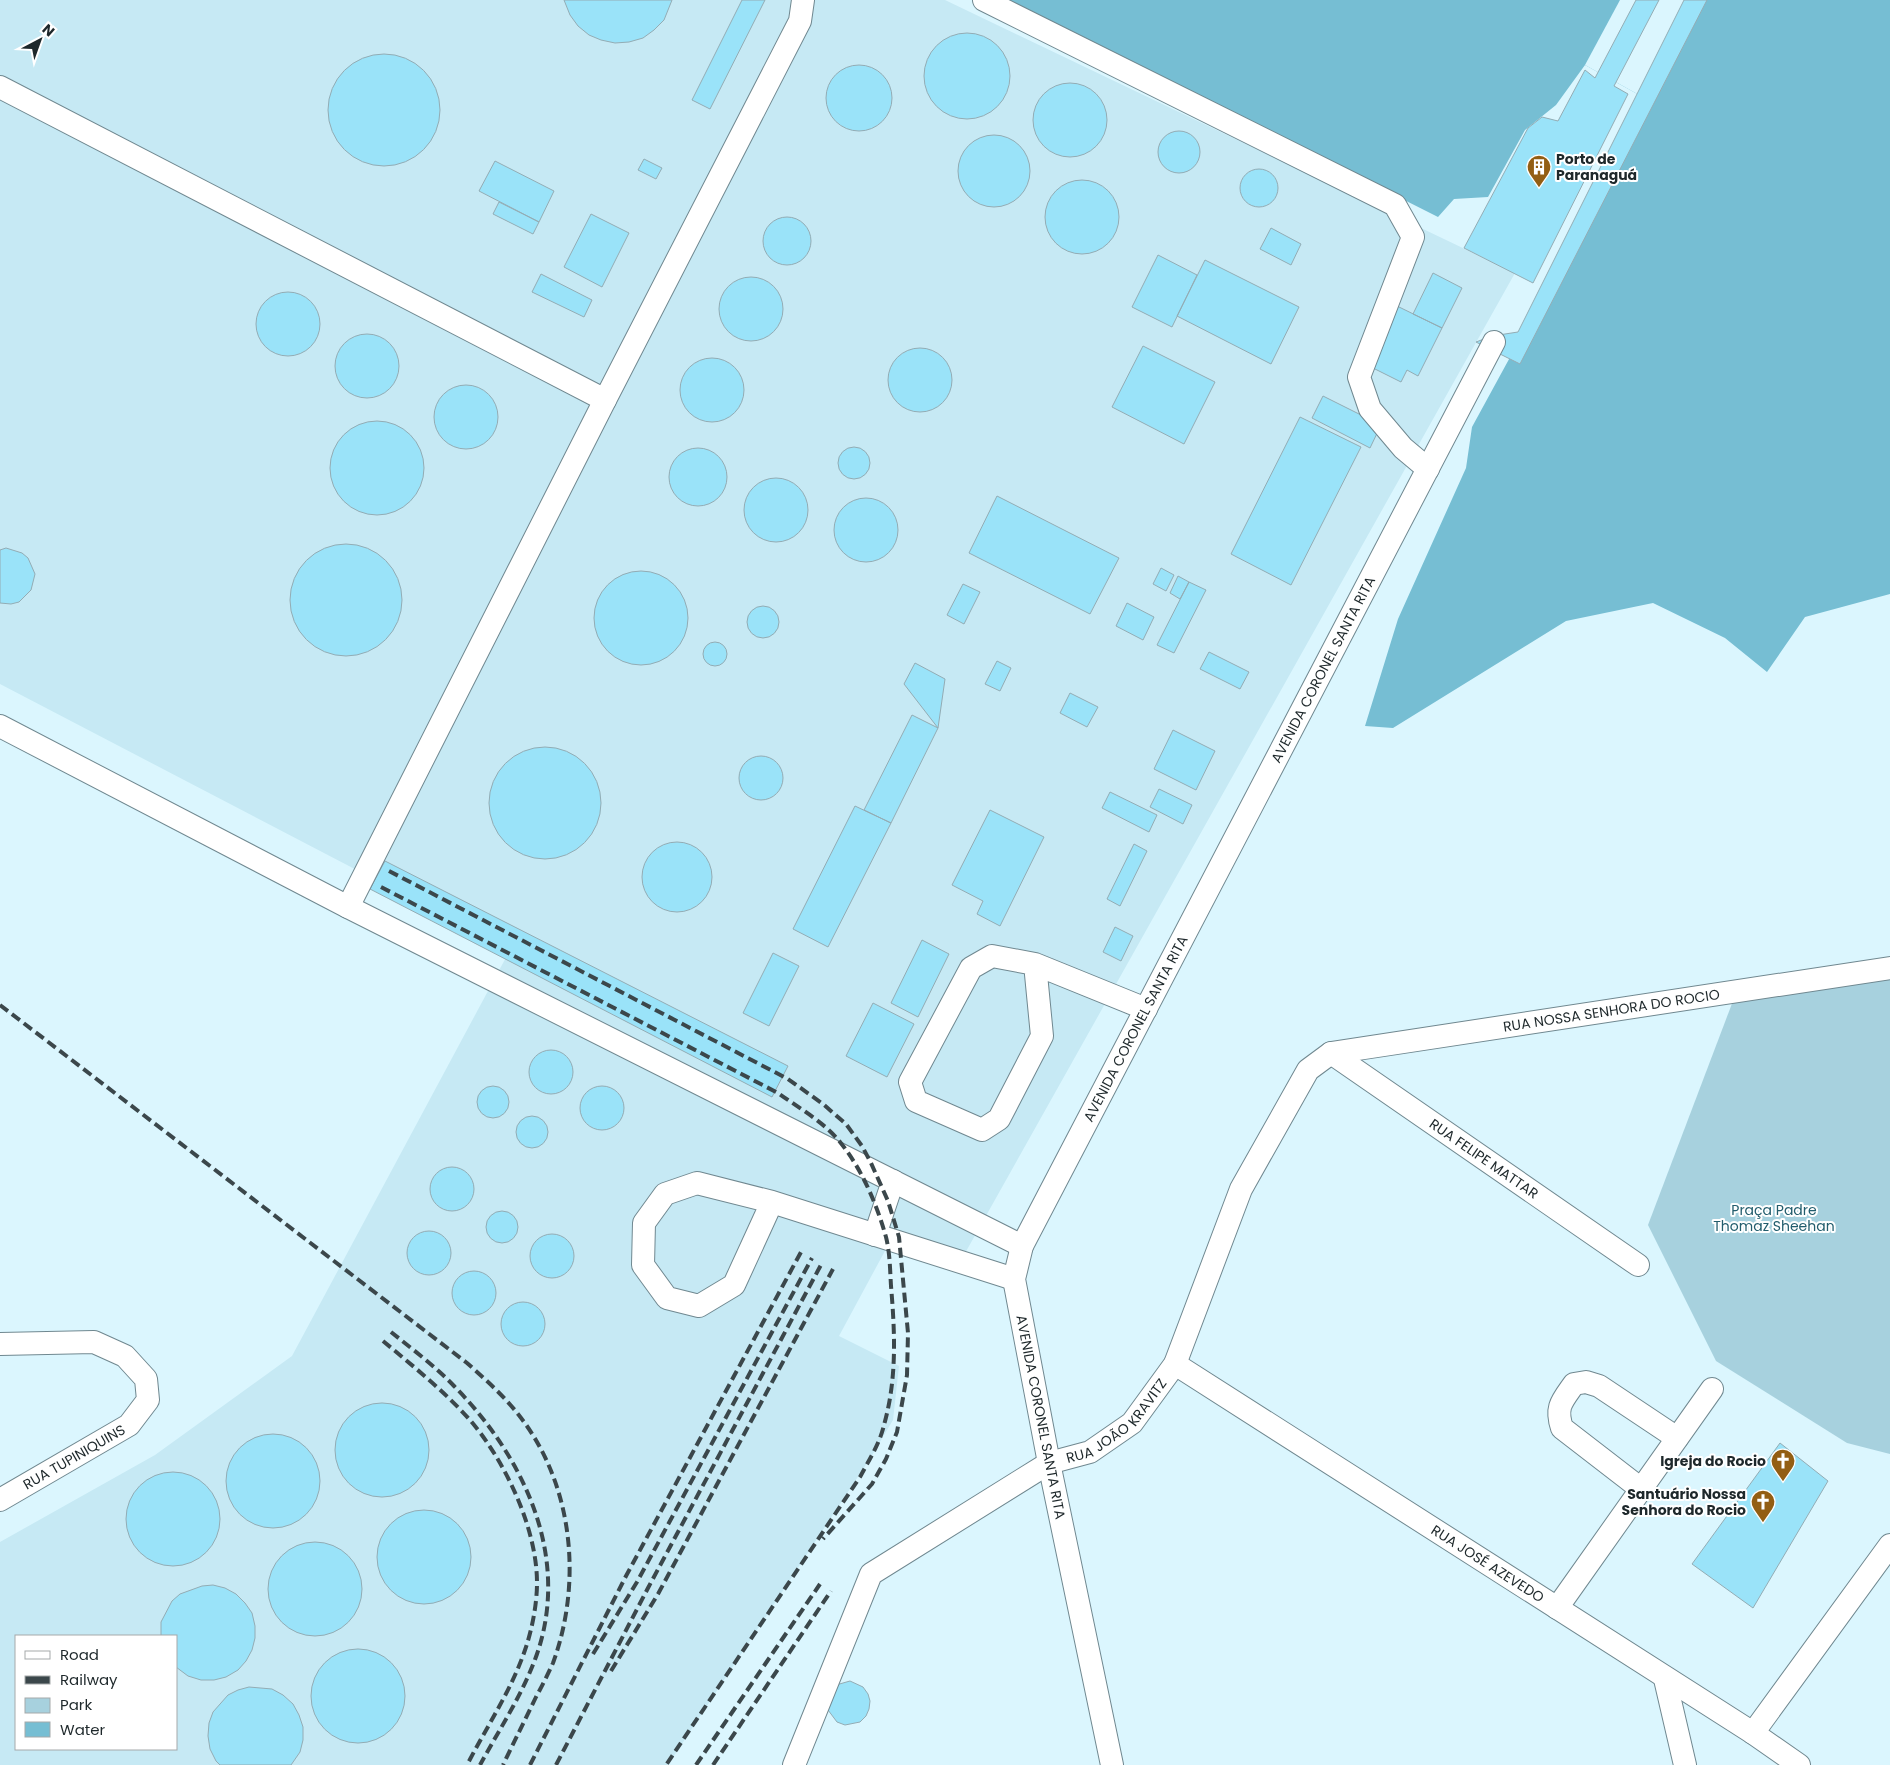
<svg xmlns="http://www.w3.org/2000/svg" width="1890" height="1765" font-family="Poppins,sans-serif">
  <rect width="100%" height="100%" fill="#dbf6fe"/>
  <!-- built -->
  <path fill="#c6e9f4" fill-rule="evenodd" d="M0 0H945L1515 273 964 1255 886 1249 839 1336 899 1366 893 1420 871 1457 668 1765H0V1542L155 1455 292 1356 510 950 0 684ZM16 1636H176V1749H16Z"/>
  <!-- green -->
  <path fill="#a7d1de" d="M1890 973V1454L1847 1443 1716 1361 1648 1225 1736 993Z"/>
  <!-- water -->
  <path fill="#76bed3" d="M1008 0H1890V594L1805 617 1767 672 1725 638 1653 603 1566 621 1393 728 1365 726 1398 619 1466 468 1472 427 1650 101 1585 65 1556 105 1525 130 1488 197 1454 199 1438 217Z"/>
  <!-- pier -->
  <path fill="#dbf6fe" d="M1620 0H1702L1650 101 1585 65Z"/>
  <!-- building -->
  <path fill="#9ae3f9" stroke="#93acb4" d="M564 0H672L664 20 654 30 643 38 629 42 615 43 601 40 589 35 578 26 570 15Z
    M742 0H765L710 109 692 100Z
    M1636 0H1659L1614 86 1628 94 1533 283 1464 248 1528 128 1542 117 1558 121 1585 70 1595 78Z
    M1684 0H1707L1520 364 1476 342 1492 336 1518 332Z
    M924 76a43 43 0 1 1 86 0a43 43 0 1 1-86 0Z
    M328 110a56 56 0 1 1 112 0a56 56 0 1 1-112 0Z
    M826 98a33 33 0 1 1 66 0a33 33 0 1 1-66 0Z
    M1033 120a37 37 0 1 1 74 0a37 37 0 1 1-74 0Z
    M1158 152a21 21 0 1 1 42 0a21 21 0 1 1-42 0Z
    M958 171a36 36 0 1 1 72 0a36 36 0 1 1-72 0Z
    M644 159 662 168 656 179 638 170Z
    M495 161 554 191 539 222 479 191Z
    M1240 188a19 19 0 1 1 38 0a19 19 0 1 1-38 0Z
    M1045 217a37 37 0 1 1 74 0a37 37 0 1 1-74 0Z
    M499 202 539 222 533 234 493 214Z
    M591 214 629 233 602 287 564 267Z
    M763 241a24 24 0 1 1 48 0a24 24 0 1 1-48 0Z
    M1271 228 1301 244 1291 265 1260 249Z
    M1158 255 1197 275 1172 327 1132 307Z
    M1205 260 1299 307 1271 364 1177 316Z
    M1433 273 1462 288 1442 328 1413 314Z
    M541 274 592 300 584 317 532 292Z
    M719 309a32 32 0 1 1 64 0a32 32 0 1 1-64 0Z
    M256 324a32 32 0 1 1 64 0a32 32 0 1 1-64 0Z
    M1397 306 1442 328 1418 376 1407 370 1401 382 1367 365Z
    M335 366a32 32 0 1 1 64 0a32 32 0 1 1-64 0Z
    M1143 346 1215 382 1184 444 1112 407Z
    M888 380a32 32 0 1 1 64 0a32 32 0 1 1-64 0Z
    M680 390a32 32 0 1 1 64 0a32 32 0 1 1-64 0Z
    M434 417a32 32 0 1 1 64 0a32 32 0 1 1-64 0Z
    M1323 396 1381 425 1370 448 1312 418Z
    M1300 417 1361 447 1291 585 1231 554Z
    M330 468a47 47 0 1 1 94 0a47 47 0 1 1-94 0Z
    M838 463a16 16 0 1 1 32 0a16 16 0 1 1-32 0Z
    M669 477a29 29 0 1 1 58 0a29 29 0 1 1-58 0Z
    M744 510a32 32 0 1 1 64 0a32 32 0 1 1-64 0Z
    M997 496 1119 558 1090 614 969 553Z
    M834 530a32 32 0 1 1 64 0a32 32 0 1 1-64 0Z
    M290 600a56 56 0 1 1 112 0a56 56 0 1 1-112 0Z
    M6 548 22 553 28 558 35 574 31 590 19 602 11 604 0 603V550Z
    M1161 568 1174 575 1166 591 1153 584Z
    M594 618a47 47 0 1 1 94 0a47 47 0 1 1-94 0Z
    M1178 576 1189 582 1180 599 1170 593Z
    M1189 582 1206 590 1174 653 1157 645Z
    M963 584 980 592 964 624 947 615Z
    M1127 603 1154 617 1143 640 1116 626Z
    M747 622a16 16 0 1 1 32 0a16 16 0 1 1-32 0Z
    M703 654a12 12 0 1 1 24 0a12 12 0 1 1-24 0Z
    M1209 652 1249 672 1240 689 1200 669Z
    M997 661 1011 668 1000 691 985 684Z
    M915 663 945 679 938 728 904 684Z
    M1070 693 1098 707 1087 727 1060 713Z
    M912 715 938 728 891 823 864 810Z
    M1173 730 1215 751 1196 790 1154 769Z
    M489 803a56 56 0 1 1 112 0a56 56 0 1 1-112 0Z
    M739 778a22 22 0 1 1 44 0a22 22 0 1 1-44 0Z
    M1159 789 1192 805 1183 824 1150 807Z
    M1110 792 1157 815 1149 832 1102 808Z
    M855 806 891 823 828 947 793 929Z
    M990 810 1044 837 1000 926 977 914 983 901 952 885Z
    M642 877a35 35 0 1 1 70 0a35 35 0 1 1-70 0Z
    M1134 844 1147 851 1120 906 1107 899Z
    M385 861 788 1066 772 1097 370 889Z
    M1115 927 1133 936 1121 961 1103 952Z
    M922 940 949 954 918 1017 891 1003Z
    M773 953 799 966 769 1026 743 1013Z
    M873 1003 914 1024 887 1077 846 1056Z
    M529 1072a22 22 0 1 1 44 0a22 22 0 1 1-44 0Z
    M477 1102a16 16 0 1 1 32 0a16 16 0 1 1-32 0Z
    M580 1108a22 22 0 1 1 44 0a22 22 0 1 1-44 0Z
    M516 1132a16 16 0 1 1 32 0a16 16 0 1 1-32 0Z
    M430 1189a22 22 0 1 1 44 0a22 22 0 1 1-44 0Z
    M486 1227a16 16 0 1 1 32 0a16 16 0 1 1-32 0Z
    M407 1253a22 22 0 1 1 44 0a22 22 0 1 1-44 0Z
    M530 1256a22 22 0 1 1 44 0a22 22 0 1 1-44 0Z
    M452 1293a22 22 0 1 1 44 0a22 22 0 1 1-44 0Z
    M501 1324a22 22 0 1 1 44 0a22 22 0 1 1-44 0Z
    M335 1450a47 47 0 1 1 94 0a47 47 0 1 1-94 0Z
    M226 1481a47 47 0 1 1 94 0a47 47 0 1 1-94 0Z
    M1780 1443 1828 1481 1753 1608 1692 1564Z
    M126 1519a47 47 0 1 1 94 0a47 47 0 1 1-94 0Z
    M377 1557a47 47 0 1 1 94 0a47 47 0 1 1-94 0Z
    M268 1589a47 47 0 1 1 94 0a47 47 0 1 1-94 0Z
    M213 1585 225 1588 236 1594 245 1603 252 1613 255 1626V1638L252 1650 246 1661 238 1670 226 1677 214 1680H201L188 1676 176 1667V1636H161V1622L172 1601 180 1594 202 1586Z
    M311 1696a47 47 0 1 1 94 0a47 47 0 1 1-94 0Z
    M850 1681 863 1687 868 1694 870 1701 869 1709 866 1716 860 1722 845 1725 837 1722 828 1710 836 1685Z
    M249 1687 272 1689 283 1695 293 1704 299 1715 303 1727V1740L300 1752 291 1765H220L216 1761 210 1749 208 1736 209 1723 213 1712 228 1695 238 1690Z"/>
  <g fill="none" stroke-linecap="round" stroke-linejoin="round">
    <defs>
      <g id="minor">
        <path d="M984 0 1395 205 1413 237 1359 377 1370 409 1403 448 1428 469"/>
        <path d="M0 87 605 400"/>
        <path d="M0 726 348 907 1022 1246"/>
        <path d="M348 907 605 400 800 21 803 0"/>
        <path d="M1035 964 1042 1036 999 1119 982 1130 916 1101 910 1082 971 968 992 956 1035 964 1146 1009"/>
        <path id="s1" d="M1331 1053 1638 1265"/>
        <path d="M772 1202 734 1285 699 1306 667 1298 643 1265 644 1223 665 1194 697 1183 772 1202 1014 1279"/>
        <path d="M875 1235 893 1181"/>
        <path d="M0 1344 94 1342 125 1356 146 1379 148 1400 129 1425 0 1500"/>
        <path id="s2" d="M1175 1364 1753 1733 1799 1765"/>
        <path d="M1641 1489 1562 1428C1555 1407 1562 1401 1574 1384L1586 1382 1599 1386 1677 1438"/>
        <path d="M1557 1608 1712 1389"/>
        <path d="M1665 1679 1685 1765"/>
        <path d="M1753 1733 1890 1545"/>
        <path id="s3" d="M794 1765 871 1574 1049 1463 1090 1452 1132 1423 1175 1364 1241 1189 1308 1070 1331 1053 1890 968"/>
        <path id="s4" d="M1112 1765 1049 1463 1014 1279 1022 1246 1494 342"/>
      </g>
    </defs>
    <!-- minor casing -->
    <use href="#minor" stroke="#708890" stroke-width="24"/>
    <!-- minor -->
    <use href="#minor" stroke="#fff" stroke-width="22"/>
    <!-- rail -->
    <path stroke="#3b474b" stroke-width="4" stroke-dasharray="10 5" stroke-linecap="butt" d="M389 871 788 1079 823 1104 846 1124 862 1146 871 1163 888 1201 899 1237 908 1333 907 1375 897 1432 886 1459 872 1484 823 1539
      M381 887 778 1093C799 1108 824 1122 840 1142 862 1169 877 1205 886 1237 890 1253 890 1270 891 1286 895 1333 897 1379 884 1425 880 1443 869 1460 860 1477L666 1765
      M0 1005 467 1363C485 1379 503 1395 518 1414 573 1483 583 1581 553 1663 548 1674 542 1686 536 1697 525 1720 514 1742 503 1765
      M391 1332C412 1349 435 1366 454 1386 523 1456 571 1555 537 1654 523 1694 500 1728 480 1765
      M383 1341C413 1366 444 1391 470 1420 505 1461 537 1528 537 1583 537 1604 532 1630 525 1650 511 1691 487 1726 467 1765
      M593 1654 637 1582 812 1258
      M611 1671 658 1594 833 1269
      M530 1765 626 1576 801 1252
      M556 1765 648 1588 822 1263
      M696 1765 820 1584
      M713 1765 831 1591"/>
  </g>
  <!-- icons -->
  <defs>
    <symbol id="building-pin" viewBox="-11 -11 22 30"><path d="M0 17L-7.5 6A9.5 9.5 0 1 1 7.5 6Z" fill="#935e13" stroke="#fff"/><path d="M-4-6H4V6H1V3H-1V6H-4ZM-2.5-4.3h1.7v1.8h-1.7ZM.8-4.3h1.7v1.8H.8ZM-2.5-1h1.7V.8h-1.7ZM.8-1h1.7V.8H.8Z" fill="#fff"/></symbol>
    <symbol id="church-pin" viewBox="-11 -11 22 30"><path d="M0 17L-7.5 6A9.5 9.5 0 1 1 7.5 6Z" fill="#935e13" stroke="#fff"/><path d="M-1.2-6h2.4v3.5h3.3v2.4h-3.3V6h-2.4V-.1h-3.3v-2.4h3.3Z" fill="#fff"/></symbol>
  </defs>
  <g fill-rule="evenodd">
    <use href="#building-pin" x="1525" y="153" width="28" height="38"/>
    <use href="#church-pin" x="1769" y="1447" width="28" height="38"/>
    <use href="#church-pin" x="1749" y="1488" width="28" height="38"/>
  </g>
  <g text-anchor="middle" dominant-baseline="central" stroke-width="4" stroke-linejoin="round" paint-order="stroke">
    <!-- poi labels -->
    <g font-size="14" font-weight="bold" fill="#1e282b" stroke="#fff" text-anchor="end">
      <text x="1556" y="159" text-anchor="start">Porto de<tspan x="1556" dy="16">Paranaguá</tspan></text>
      <text x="1766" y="1461">Igreja do Rocio</text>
      <text x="1746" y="1494">Santuário Nossa<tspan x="1746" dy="16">Senhora do Rocio</tspan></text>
    </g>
    <!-- street labels -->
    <g font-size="14" fill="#1e282b" stroke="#fff">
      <text stroke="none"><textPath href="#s4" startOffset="1180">AVENIDA CORONEL SANTA RITA</textPath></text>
      <text stroke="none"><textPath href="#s3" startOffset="1218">RUA NOSSA SENHORA DO ROCIO</textPath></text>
      <text stroke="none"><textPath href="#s4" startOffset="775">AVENIDA CORONEL SANTA RITA</textPath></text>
      <text stroke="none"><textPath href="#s1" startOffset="186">RUA FELIPE MATTAR</textPath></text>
      <text transform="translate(1041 1417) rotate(79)">AVENIDA CORONEL SANTA RITA</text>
      <text stroke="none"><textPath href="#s3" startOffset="498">RUA JOÃO KRAVITZ</textPath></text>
      <text transform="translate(74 1457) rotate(-30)">RUA TUPINIQUINS</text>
      <text stroke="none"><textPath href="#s2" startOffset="371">RUA JOSÉ AZEVEDO</textPath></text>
    </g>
    <!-- park labels -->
    <g font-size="14" fill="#225d6d" stroke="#fff">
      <text x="1774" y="1210">Praça Padre<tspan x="1774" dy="16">Thomaz Sheehan</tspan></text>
    </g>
  </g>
  <!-- legend -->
  <rect x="15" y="1635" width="162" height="115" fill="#ffffff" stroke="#a5a9aa"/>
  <rect x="25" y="1651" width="25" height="8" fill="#ffffff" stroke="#a5a9aa"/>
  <text x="60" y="1660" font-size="15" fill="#1e282b">Road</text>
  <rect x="25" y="1676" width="25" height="8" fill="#3b474b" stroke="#a5a9aa"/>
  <text x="60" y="1685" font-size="15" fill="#1e282b">Railway</text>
  <rect x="25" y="1698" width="25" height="15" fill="#a7d1de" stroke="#a5a9aa"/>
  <text x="60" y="1710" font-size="15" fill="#1e282b">Park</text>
  <rect x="25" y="1722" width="25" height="15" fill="#76bed3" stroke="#a5a9aa"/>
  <text x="60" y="1735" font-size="15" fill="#1e282b">Water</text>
  <!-- north arrow -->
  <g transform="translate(40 40) rotate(41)" stroke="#ffffff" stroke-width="4" paint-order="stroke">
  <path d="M0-4L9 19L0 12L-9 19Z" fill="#1e282b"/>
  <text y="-8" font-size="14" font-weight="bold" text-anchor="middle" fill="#1e282b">N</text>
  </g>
</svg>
